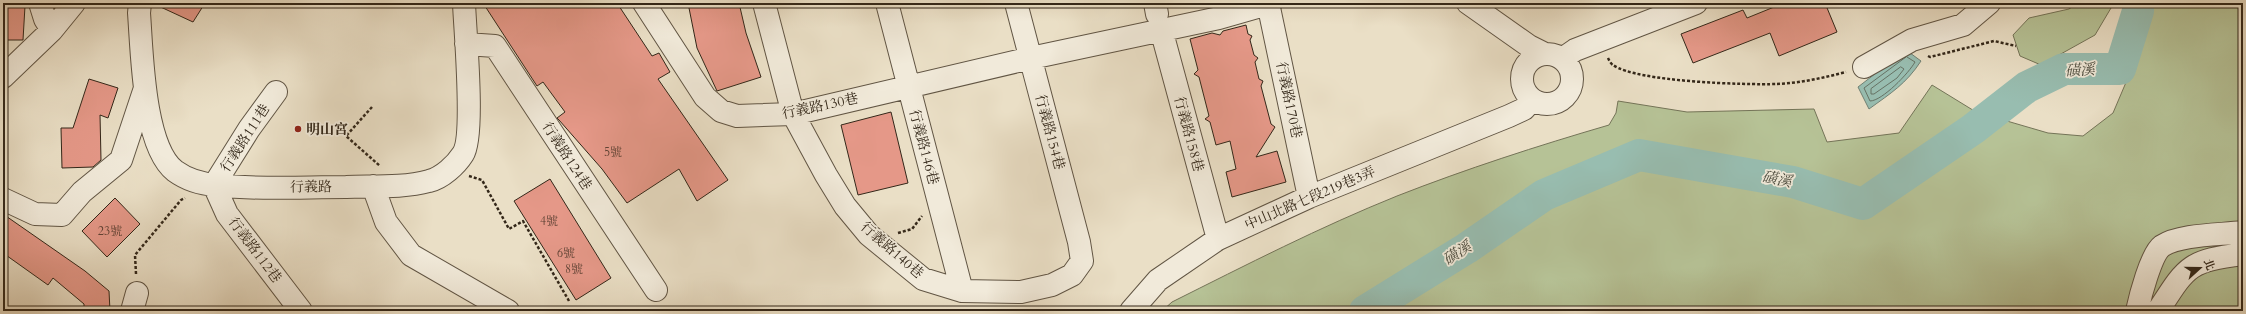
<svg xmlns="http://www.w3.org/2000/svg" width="2246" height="314" font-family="Cardo,'Noto Serif TC',serif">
  <rect width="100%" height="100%" fill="#eadfc6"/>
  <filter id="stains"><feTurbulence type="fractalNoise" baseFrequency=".005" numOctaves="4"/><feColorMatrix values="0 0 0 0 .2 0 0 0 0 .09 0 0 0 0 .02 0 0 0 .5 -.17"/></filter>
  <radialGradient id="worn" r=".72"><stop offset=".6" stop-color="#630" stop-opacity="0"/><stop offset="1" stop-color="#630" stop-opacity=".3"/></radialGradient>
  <!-- green -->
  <path fill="#b6c296" stroke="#747458" d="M2078 3H2110L2111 8 2095 35 2041 65 2020 56 2013 35 2029 18 2069 9Z
    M2141 3H2243V311H1162L1172 302C1246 265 1320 227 1397 196 1466 169 1537 146 1609 125L1616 113 1618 101 1687 112 1814 109 1827 142 1899 133 1932 85 1976 112 2048 133 2083 136 2113 113 2127 80 2137 44Z"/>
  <!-- water -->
  <path fill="#98bdb0" stroke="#708174" d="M1906 50 1921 61C1906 84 1891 93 1869 109L1858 87Z"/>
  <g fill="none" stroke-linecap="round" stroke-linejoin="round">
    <!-- shore -->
    <path stroke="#667264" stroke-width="1" d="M1906 57 1864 88 1870 101C1882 101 1909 73 1915 62L1907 57
      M1901 67 1904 69 1897 78 1874 94H1871V89Z"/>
    <!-- river -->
    <path stroke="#98bdb0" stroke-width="32" d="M1365 311 1467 248 1544 195 1639 155 1793 182 1863 204 1973 129 2027 87 2064 69H2120L2138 11V3"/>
  </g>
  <!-- building -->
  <path fill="#e59888" stroke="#332719" d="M152 3H205L193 22Z
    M483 3H617L652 56 659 53 670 72 658 79 728 180 697 201 679 169 627 203 602 169 559 120 557 118 565 112 543 82 537 86Z
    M688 3H739L746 33 761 77 717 91 697 48Z
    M1784 3H1825L1837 32 1779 56 1770 33 1693 63 1681 34 1743 10 1747 18Z
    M3 6H25L23 40H3Z
    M1246 25 1248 34 1252 36 1250 40 1254 55 1258 58 1255 62 1259 79 1263 81 1261 86 1271 124 1275 127 1256 157 1277 151 1286 182 1232 197 1226 172 1236 169 1230 141 1216 145 1210 122 1205 119 1209 116 1199 77 1194 74 1198 70 1190 39 1212 33 1220 35 1223 31Z
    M89 79 118 88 108 118 100 115 101 160 93 167 62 168 61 128H73Z
    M891 112 908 183 858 195 841 125Z
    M550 179 611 278 576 300 514 201Z
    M115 198 140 224 107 257 82 231Z
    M3 214 85 271 109 291 110 311H84V304L53 278 48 285 3 253Z"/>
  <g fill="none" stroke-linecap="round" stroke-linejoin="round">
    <defs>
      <path id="minor" d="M40 3 45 19 52 30
        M140 3 139 13C142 51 143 146 175 171 186 179 202 184 216 185 259 190 303 187 346 187 373 186 403 188 429 181 442 178 456 165 463 154 475 136 465 31 464 3
        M644 3 705 97 721 111 737 116 793 114 1031 58 1219 18 1271 3
        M764 3 793 114 826 175 845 206 869 235 923 279 962 291 1021 292 1052 285 1072 275 1082 261 1079 242 1016 3
        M887 3 962 291
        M1155 3 1157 14
        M1268 3 1309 197
        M1468 3 1529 46 1545 54
        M1161 29 1218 239
        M466 44 495 46 656 290
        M1522 79a25 25 0 1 1 50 0a25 25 0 1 1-50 0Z
        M1562 59 1575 50 1696 3
        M1864 67 1912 40 1963 25 1989 3
        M3 77 52 30 74 3
        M276 92 249 129 214 185 227 214 301 311
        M373 186 386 222 411 255 508 311
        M3 199 35 214 62 215 82 192 121 160 144 91
        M132 311 137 293
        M1131 311 1158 280 1218 239 1309 197 1509 116 1524 109 1532 100
        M2137 311C2140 297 2151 254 2162 246 2181 234 2220 235 2243 232
        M2158 311C2187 266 2188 261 2243 254"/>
    </defs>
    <!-- minor casing -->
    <use href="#minor" stroke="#615544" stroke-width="24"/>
    <!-- path -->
    <path stroke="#332719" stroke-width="2.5" stroke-dasharray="3 2" stroke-linecap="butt" d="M1928 56 1930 57 1994 41 2016 46
      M1608 58C1609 60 1611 64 1613 65 1637 82 1745 85 1777 84 1800 83 1823 78 1846 72
      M372 107 346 136 380 166
      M469 176 482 180 509 229 523 221 569 301
      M898 233 912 229 922 216
      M136 274 135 255 181 200 185 198"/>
    <!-- minor -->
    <use href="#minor" stroke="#f1eada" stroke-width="22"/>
  </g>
  <!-- markers -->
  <circle fill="#8f2418" stroke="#f1eada" stroke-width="1.5" cx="298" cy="129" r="4"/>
  <g text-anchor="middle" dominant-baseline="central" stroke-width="3.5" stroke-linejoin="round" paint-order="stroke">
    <!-- number labels -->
    <g font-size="12" fill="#604335">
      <text x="613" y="152">5號</text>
      <text x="549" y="221">4號</text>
      <text x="110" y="231">23號</text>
      <text x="566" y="253">6號</text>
      <text x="574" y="269">8號</text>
    </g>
    <!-- street labels -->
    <g font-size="14" fill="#332719" stroke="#f1eada">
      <text transform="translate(1289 100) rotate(78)">行義路170巷</text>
      <text transform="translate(820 106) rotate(-12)">行義路130巷</text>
      <text transform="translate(1050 132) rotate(75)">行義路154巷</text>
      <text transform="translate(1189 134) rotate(75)">行義路158巷</text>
      <text transform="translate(245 138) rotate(-57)">行義路111巷</text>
      <text transform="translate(924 147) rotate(75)">行義路146巷</text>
      <text transform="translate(567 156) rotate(57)">行義路124巷</text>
      <text transform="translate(311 187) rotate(-1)">行義路</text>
      <text transform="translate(1310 198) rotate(-23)">中山北路七段219巷3弄</text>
      <text transform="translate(255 250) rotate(53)">行義路112巷</text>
      <text transform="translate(892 250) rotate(41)">行義路140巷</text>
    </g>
    <!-- poi labels -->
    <g font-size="14" font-weight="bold" fill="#332719" stroke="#f1eada" text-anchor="start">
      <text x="306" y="129">明山宮</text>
    </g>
    <!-- water labels -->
    <g font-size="15" font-style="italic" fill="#4c4c3f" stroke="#f1eada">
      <text transform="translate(2080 70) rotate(-4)">磺溪</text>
      <text transform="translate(1777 179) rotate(11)">磺溪</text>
      <text transform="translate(1457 253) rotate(-32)">磺溪</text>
    </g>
  </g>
  <!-- margin -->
  <rect width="2246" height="314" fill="none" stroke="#eadfc6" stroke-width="16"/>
  <rect x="4" y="4" width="2238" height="306" fill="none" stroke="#332719" stroke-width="2"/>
  <rect x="8" y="8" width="2230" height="298" fill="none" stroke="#332719"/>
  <!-- north arrow -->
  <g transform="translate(2200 268) rotate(69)" stroke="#f1eada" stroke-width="3" paint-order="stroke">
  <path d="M0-3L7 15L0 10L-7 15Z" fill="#332719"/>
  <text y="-6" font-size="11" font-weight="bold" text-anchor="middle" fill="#332719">北</text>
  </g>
  <rect width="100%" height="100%" filter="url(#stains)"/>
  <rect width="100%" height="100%" fill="url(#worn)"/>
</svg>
